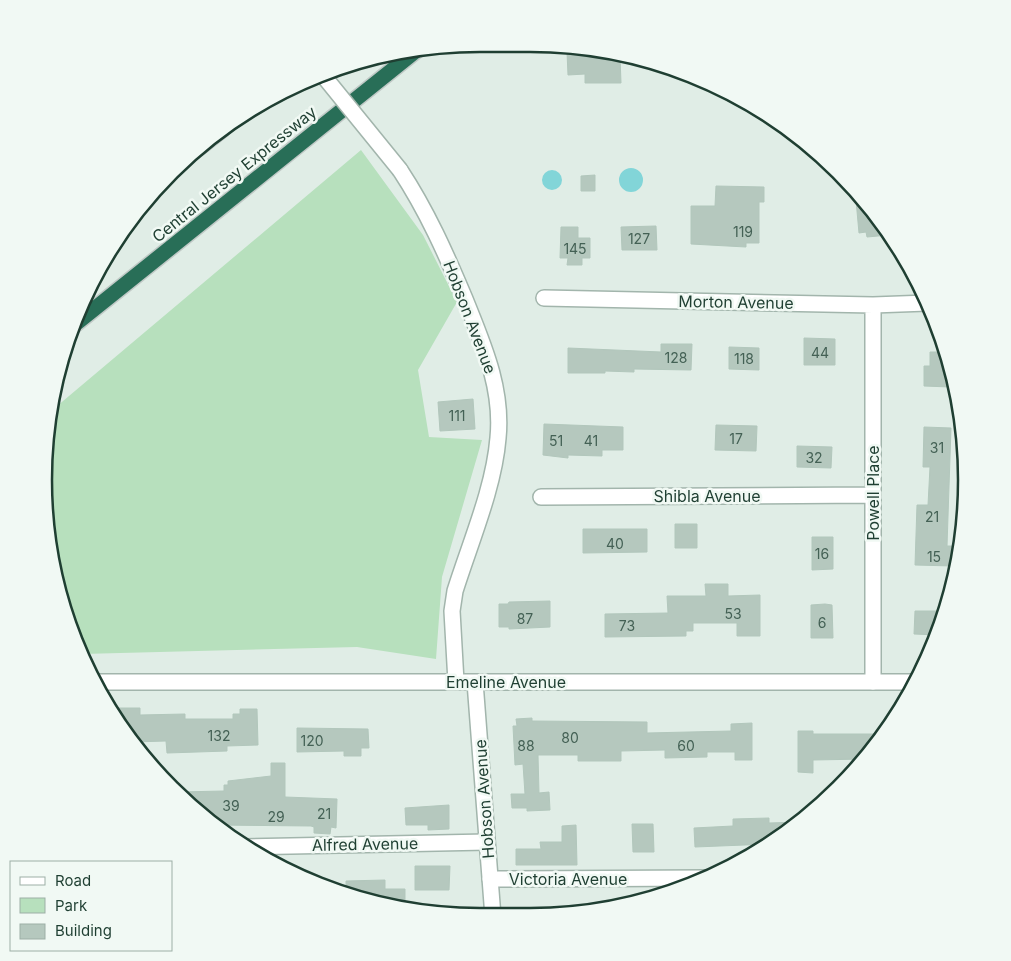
<svg xmlns="http://www.w3.org/2000/svg" width="1011" height="961" font-family="Inter,sans-serif">
  <rect width="100%" height="100%" fill="#e0ede6"/>
  <!-- green -->
  <path fill="#b7e0bd" d="M361 150 423 235 457 302 418 370 429 437 482 440 442 577 436 659 357 647 82 654 67 621 47 537V424L50 412Z"/>
  <!-- water -->
  <path fill="#82d5d8" d="M619 180a12 12 0 1 1 24 0a12 12 0 1 1-24 0Z
    M542 180a10 10 0 1 1 20 0a10 10 0 1 1-20 0Z"/>
  <!-- building -->
  <path fill="#b5c8be" stroke="#b2c7bc" d="M567 52 620 57 621 83H585V74L568 75Z
    M595 175V191H581V176Z
    M716 186 764 187V202H759V243H746V247L691 244V206H715Z
    M855 189 859 193 889 235 867 237 866 232 859 233Z
    M656 226 657 250H622L621 227Z
    M561 227H578V238H590V258H582V265H567L568 258H560Z
    M804 338 835 339V365H804Z
    M661 344H692L691 370 634 369V372L605 371V373H568V348L661 352Z
    M729 347 759 348V370L729 369Z
    M930 352H947L950 366V387L924 386V366H930Z
    M473 399 475 429 440 431 438 402Z
    M544 424 623 427V450H602V456L568 455V458L543 455Z
    M716 425 757 426 756 451 715 450Z
    M924 427 951 428 947 546H953V566L915 565 917 505H928L930 467H923Z
    M797 446 832 447 831 468 797 467Z
    M675 524H697V548H675Z
    M583 529H647V552L583 553Z
    M812 537H833V569L812 570Z
    M705 584H728V596L760 595V636H737V623H693V631H686V636L605 637V614L668 613 667 596H706Z
    M550 601V627L509 629V627H499V604H508L509 602Z
    M825 604 832 605 833 638H811V605Z
    M915 611H946L937 635 914 634Z
    M117 708H140V715L185 714V719H233V714H240V709H257L258 745 227 746V751L167 753 166 741 133 742 117 719Z
    M532 718V721L647 722V733L731 731V724L752 723V760H735V752H707V757L665 758V750L621 751V761H578V755H538L539 793 549 792 550 810 527 811V808H512L511 794H525L523 764 515 765 513 726H517L516 719Z
    M297 728 368 729 369 748H361V756H344V751L297 752Z
    M798 731H813V734H885L865 759 813 760V773L798 772Z
    M271 763H285V797L337 799 336 828 331 827 330 834 314 833V827L311 826 217 825 179 792 224 791V785H228V781L271 776Z
    M449 805V829L428 830V825H406L405 808Z
    M769 818V823L801 822 769 844 695 847 694 828 733 826V819Z
    M632 824H653L654 852H633Z
    M576 825 577 865H516V849H541L540 842H562V826Z
    M415 866H450L449 890H415Z
    M385 880V889H405V904H385V906L343 893 346 890V881Z"/>
  <g fill="none" stroke-linecap="round" stroke-linejoin="round">
    <defs>
      <path id="minor" d="M400 170C427 211 446 254 465 299 483 344 503 388 498 438 494 488 470 543 455 591L452 611 456 682
        M544 298 873 305 927 303
        M541 497 873 495
        M873 682V305
        M243 847 487 842
        M490 879 706 878"/>
      <path id="tertiary" d="M95 682H917
        M475 682 493 917"/>
      <path id="motorway" d="M200 147 223 129
        M73 326 417 50"/>
    </defs>
    <!-- minor casing -->
    <use href="#minor" stroke="#a2b5ac" stroke-width="18"/>
    <!-- tertiary casing -->
    <use href="#tertiary" stroke="#a2b5ac" stroke-width="18"/>
    <!-- motorway casing -->
    <use href="#motorway" stroke="#c0c9c6" stroke-width="18"/>
    <!-- minor -->
    <use href="#minor" stroke="#fff" stroke-width="15"/>
    <!-- tertiary -->
    <use href="#tertiary" stroke="#fff" stroke-width="15"/>
    <!-- motorway -->
    <use href="#motorway" stroke="#286e57" stroke-width="15"/>
    <defs>
      <path id="minor-bridge" d="M322 74 400 170"/>
    </defs>
    <!-- minor-bridge casing -->
    <use href="#minor-bridge" stroke="#a2b5ac" stroke-width="18" stroke-linecap="butt"/>
    <!-- minor-bridge -->
    <use href="#minor-bridge" stroke="#fff" stroke-width="15"/>
  </g>
  <g text-anchor="middle" dominant-baseline="central" stroke-width="5" stroke-linejoin="round" paint-order="stroke">
    <!-- number labels -->
    <g font-size="14" fill="#446155">
      <text x="743" y="231">119</text>
      <text x="639" y="238">127</text>
      <text x="575" y="248">145</text>
      <text x="820" y="352">44</text>
      <text x="676" y="357">128</text>
      <text x="744" y="358">118</text>
      <text x="457" y="415">111</text>
      <text x="736" y="438">17</text>
      <text x="556" y="440">51</text>
      <text x="591" y="440">41</text>
      <text x="937" y="447">31</text>
      <text x="814" y="457">32</text>
      <text x="932" y="516">21</text>
      <text x="615" y="543">40</text>
      <text x="822" y="553">16</text>
      <text x="934" y="556">15</text>
      <text x="733" y="613">53</text>
      <text x="525" y="618">87</text>
      <text x="822" y="622">6</text>
      <text x="627" y="625">73</text>
      <text x="219" y="735">132</text>
      <text x="570" y="737">80</text>
      <text x="312" y="740">120</text>
      <text x="526" y="745">88</text>
      <text x="686" y="745">60</text>
      <text x="231" y="805">39</text>
      <text x="324" y="813">21</text>
      <text x="276" y="816">29</text>
    </g>
    <!-- street labels -->
    <g font-size="16" fill="#1f3f32" stroke="#f1f9f4">
      <text transform="translate(234 174) rotate(-39)">Central Jersey Expressway</text>
      <text transform="translate(736 302) rotate(1)">Morton Avenue</text>
      <text transform="translate(470 317) rotate(69)">Hobson Avenue</text>
      <text transform="translate(873 493) rotate(-90)">Powell Place</text>
      <text x="707" y="496">Shibla Avenue</text>
      <text x="506" y="682">Emeline Avenue</text>
      <text transform="translate(484 799) rotate(-94)">Hobson Avenue</text>
      <text transform="translate(365 844) rotate(-1)">Alfred Avenue</text>
      <text x="568" y="879">Victoria Avenue</text>
    </g>
  </g>
  <!-- crop -->
  <path d="M0 0H1011V961H0ZM480 52H530A428 428 0 0 1 958 480V480A428 428 0 0 1 530 908H480A428 428 0 0 1 52 480V480A428 428 0 0 1 480 52Z" fill="#f1f9f4" fill-rule="evenodd"/>
  <path fill="none" stroke="#1f3f32" stroke-width="2.5" d="M480 52H530A428 428 0 0 1 958 480V480A428 428 0 0 1 530 908H480A428 428 0 0 1 52 480V480A428 428 0 0 1 480 52Z"/>
  <!-- legend -->
  <rect x="10" y="861" width="162" height="90" fill="#f1f9f4" stroke="#9dafa6"/>
  <rect x="20" y="877" width="25" height="8" fill="#ffffff" stroke="#9dafa6"/>
  <text x="55" y="886" font-size="15" fill="#1f3f32">Road</text>
  <rect x="20" y="898" width="25" height="15" fill="#b7e0bd" stroke="#9dafa6"/>
  <text x="55" y="911" font-size="15" fill="#1f3f32">Park</text>
  <rect x="20" y="924" width="25" height="15" fill="#b5c8be" stroke="#9dafa6"/>
  <text x="55" y="936" font-size="15" fill="#1f3f32">Building</text>
</svg>
